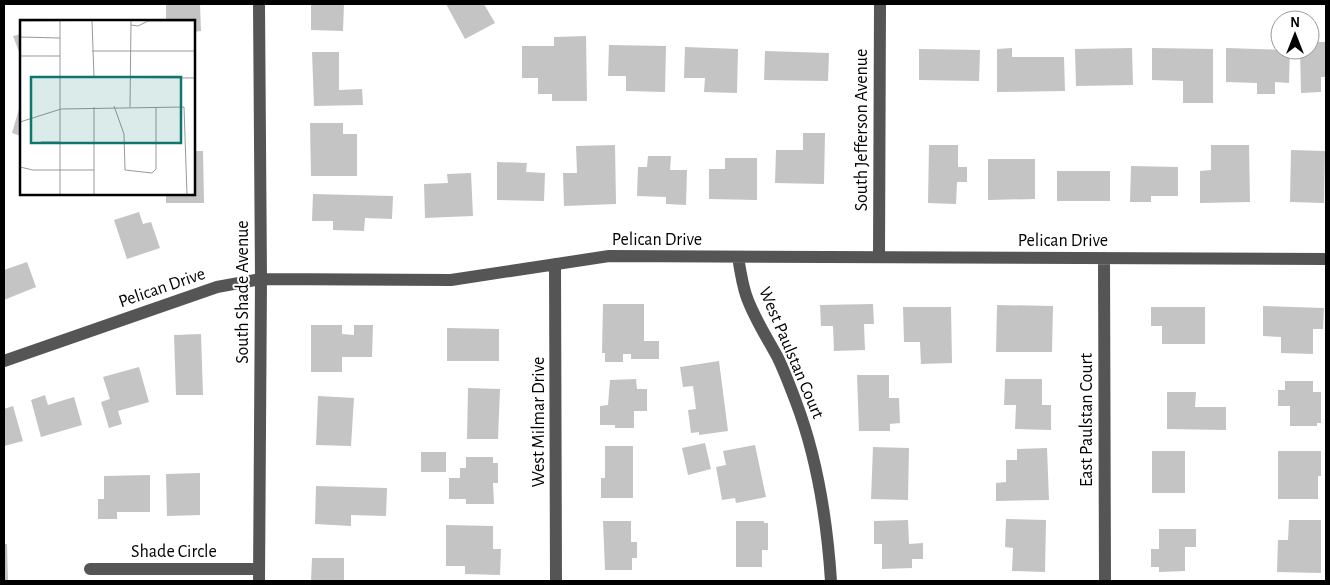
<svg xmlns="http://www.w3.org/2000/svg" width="1330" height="585" font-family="'Alegreya Sans',sans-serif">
  <rect width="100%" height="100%" fill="#fff"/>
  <!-- building -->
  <path fill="#c4c4c4" d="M166 4H200L201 31 194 32V21H166Z
    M311 4H344L343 31 311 30Z
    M446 4H484L495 23 465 39Z
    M21 34V57L13 36Z
    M586 36 587 101H552V94H538V78H522V46H554V37Z
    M1310 42H1326V77H1321V92L1301 93 1300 50H1310Z
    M609 45 666 46 665 92 626 91V76H608Z
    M685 47 738 49 737 93 704 92 705 78H684Z
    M1012 48V57H1064L1065 91 997 92V49Z
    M1132 48 1133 85 1076 86 1075 49Z
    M1152 48 1213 49V103H1183V81L1152 80Z
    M1226 48 1290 50 1289 83 1275 82V94H1257V83L1226 82Z
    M919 49 980 50 979 81 919 80Z
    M765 51 829 53 828 81 764 80Z
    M312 52H339V90L362 89 363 105 314 106Z
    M21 102V136L12 133Z
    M310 123H343V134H357V176H311Z
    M803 133H825L824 184 775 183 776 150H803Z
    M615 145 616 204 564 206 563 173H577L576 146Z
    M929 145H958V167H967V182H957L956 204 928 203Z
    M1211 145H1249L1250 202 1200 203V171L1211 170Z
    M1291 150 1325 151 1324 203 1290 202Z
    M194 151H203L204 203H166V194H194Z
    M648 156H671L670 170H687L686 205 666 204V197L637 196 638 167H647Z
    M725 158H757V200L709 199V169H725Z
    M988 159H1035V199L988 200Z
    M497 162 527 163 526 172 545 173 544 201 497 200Z
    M1131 166 1178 167V196H1151V202H1130Z
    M1057 171H1110V201H1057Z
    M471 173 473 216 425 218 424 184 448 183 447 174Z
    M313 194 393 196 392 219 365 218 364 231 333 230V221H312Z
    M139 212 143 224 151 222 160 248 127 259 114 220Z
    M27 262 36 287 4 300V270Z
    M603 304H644V341H659V359H631V354H623V362H605V353H602Z
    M873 304 874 324H864L865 350 834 351 833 326H821L820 305Z
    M997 305 1053 306 1052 352H996Z
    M1263 306 1324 308 1323 329H1313V354L1281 353V337L1263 336Z
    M903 307H951L952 363 921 364 920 342H904Z
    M1151 307H1205V344H1162V326H1151Z
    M311 325H342V334L354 335V325H373L372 357H342V372H311Z
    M447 328 499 329V361H447Z
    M201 334 203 395H176L174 335Z
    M719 361 728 431 699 435V432L691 433 688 410 696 409 693 386 683 387 680 367Z
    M139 367 149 402 118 411 122 424 109 428 101 402 110 399 103 377Z
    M857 375H889V398H899L900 423 890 424V431H859Z
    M636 379 637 389H647V411H634V428H615V425H600V406L608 405 610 380Z
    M1005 379H1042V405H1051V430L1015 429 1016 405H1004Z
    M1285 381H1313V392H1321V423H1317V426H1290V406H1278V390H1285Z
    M468 388 500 389 498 439H467Z
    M1167 392H1196L1195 407H1226V430L1167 429Z
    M45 395 48 405 74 397 82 425 41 437 31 400Z
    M318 396 354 398 351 446 316 445Z
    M13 406 23 441 4 446V409Z
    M705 443 711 469 688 475 682 448Z
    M755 445 766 497 736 503 735 498 722 500 716 467 726 465 723 451Z
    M605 446H633V498H601V478H605Z
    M873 447 909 448 908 500 871 499Z
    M1047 448 1049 500 996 501V483L1006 482V460H1017V449Z
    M1152 451H1185V493H1152Z
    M1278 451H1321V476H1318V499H1278Z
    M421 452H446V472H421Z
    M466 457H493V463H498V483H493L494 504H466V499H449V478H460V468H466Z
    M200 473V515L167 516 166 474Z
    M150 475V512H117V519H98V499H104V476Z
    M316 486 387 488 386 516 351 515V526L315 524Z
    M1006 519 1046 520 1045 572 1012 571 1013 548 1005 547Z
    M908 520 909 544 923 543V559H912V568L882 569V544H874V521Z
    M1289 520H1321V573L1277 572 1278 540H1288Z
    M603 521H631V542H637V558H632V570H605Z
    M736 521H764V523H768V550H762V567H736Z
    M446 525 493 526V549H501L500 575 465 574V566H446Z
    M1159 529H1196V547H1185V571L1159 572V567H1151V549H1159Z
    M4 544H7L8 581H4Z
    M312 558H344V581H311Z"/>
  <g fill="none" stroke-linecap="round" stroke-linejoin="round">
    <!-- minor -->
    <path stroke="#555" stroke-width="12" d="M738 257C740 269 742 283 746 295 753 316 766 336 777 356 784 370 790 386 796 402 818 460 827 520 831 581
      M879 257 880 4
      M1104 258 1105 581
      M555 264 556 581
      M4 361 217 287 261 279 451 280 609 256 1326 259
      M90 569H259
      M259 581 261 279 259 4"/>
  </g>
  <g text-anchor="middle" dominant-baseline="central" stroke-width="4" stroke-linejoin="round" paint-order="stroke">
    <!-- street labels -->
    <g font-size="18" fill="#000" stroke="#fff">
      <text transform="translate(862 130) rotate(-90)">South Jefferson Avenue</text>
      <text x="657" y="240">Pelican Drive</text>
      <text x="1063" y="241">Pelican Drive</text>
      <text transform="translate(162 288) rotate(-19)">Pelican Drive</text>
      <text transform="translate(243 292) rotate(-90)">South Shade Avenue</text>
      <text transform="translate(791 353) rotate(67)">West Paulstan Court</text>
      <text transform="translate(1087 420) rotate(-90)">East Paulstan Court</text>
      <text transform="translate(539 422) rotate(-90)">West Milmar Drive</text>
      <text x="174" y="552">Shade Circle</text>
    </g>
  </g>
  <!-- overview -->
  <g transform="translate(20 20)">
    <rect width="175" height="175" fill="#fff"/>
    <path fill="none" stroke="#999" stroke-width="1" d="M40 0V175M0 1 108 0M72 1 74 57 175 58M111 5 118 6 128 1H175M0 17 40 18M72 31H175M0 36H40M94 86 104 114 105 150 132 153 136 149V87M74 87V175M110 87 111 0M0 102 41 89 164 87 167 175M21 122H40M0 147 13 150H74"/>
    <path fill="#0f766e" fill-opacity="0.15" stroke="#0f766e" stroke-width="2.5" d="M11 57H161V123H11Z"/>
    <rect width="175" height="175" fill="none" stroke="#000" stroke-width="2.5"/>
  </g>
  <!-- border -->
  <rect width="1330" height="585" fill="none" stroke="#000000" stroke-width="10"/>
  <!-- north arrow -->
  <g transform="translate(1295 35)"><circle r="24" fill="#ffffff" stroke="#999999"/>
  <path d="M0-4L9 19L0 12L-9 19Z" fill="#000000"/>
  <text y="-8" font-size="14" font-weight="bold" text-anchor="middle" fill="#000000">N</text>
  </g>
</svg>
